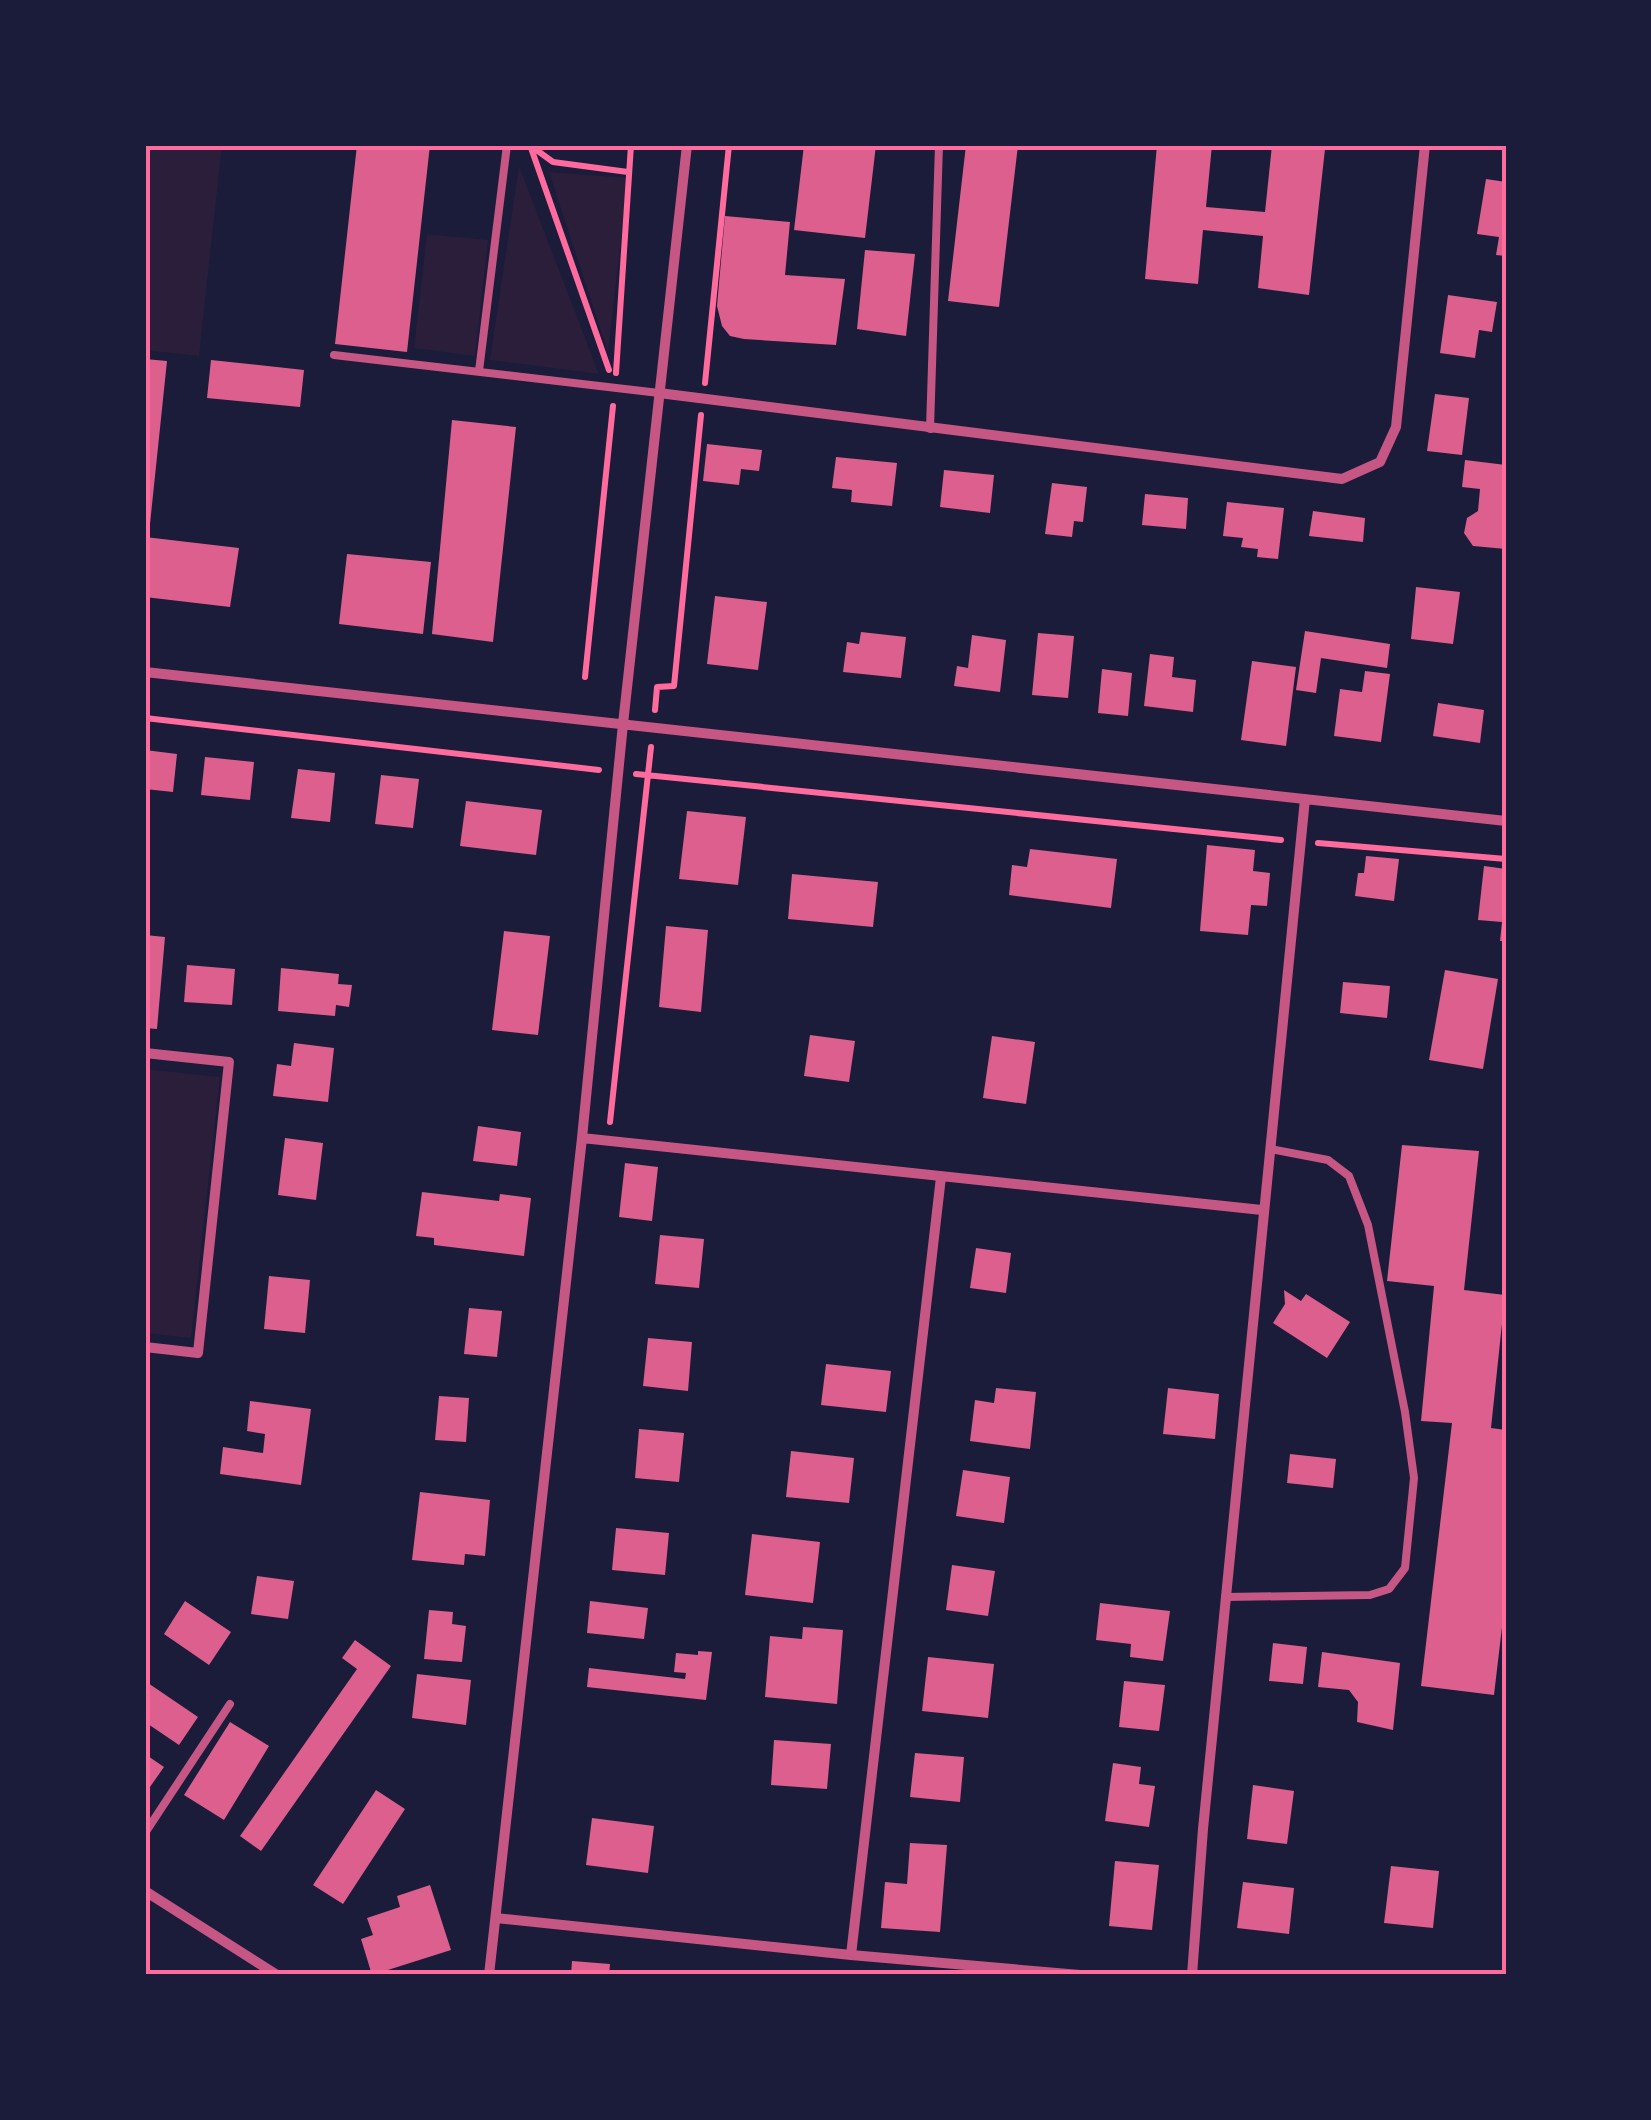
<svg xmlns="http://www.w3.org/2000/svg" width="1651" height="2120" font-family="Arial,sans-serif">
  <rect width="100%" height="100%" fill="#1b1b3a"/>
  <!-- green -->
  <path fill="#2a1e3b" d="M145 145H222L199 356 145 350Z
    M519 166 599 374 490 360Z
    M549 172 628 178 608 352Z
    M427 234 488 240 475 356 414 348Z
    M145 1069 220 1077 191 1338 145 1333Z"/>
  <!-- building -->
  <path fill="#dd5f8e" d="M357 145H430L407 352 335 344Z
    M804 145H876L865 238 794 230Z
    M966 145H1018L999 307 948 301Z
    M1157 145H1212L1206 207 1265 212 1272 145 1325 149 1309 295 1258 288 1263 236 1203 230 1198 284 1145 279Z
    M1486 179 1506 182V256L1496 255 1499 237 1477 234Z
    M725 216 790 222 785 275 845 279 836 345 744 339 730 336 722 326 717 306Z
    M865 250 915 254 906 336 857 329Z
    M1448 295 1497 302 1492 332 1479 330 1475 358 1440 353Z
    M145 359 167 361 150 524 145 523Z
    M211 360 304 370 300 407 207 398Z
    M1435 394 1469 398 1462 455 1427 451Z
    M452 420 516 427 493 642 432 634Z
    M707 444 762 450 759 471 741 469 739 485 703 481Z
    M836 457 897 463 892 506 851 502 852 490 832 488Z
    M1465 460 1506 465V549L1473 546 1464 533 1467 518 1478 511 1480 489 1462 487Z
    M944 470 994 475 990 513 940 507Z
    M1052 483 1087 487 1083 522 1074 521 1072 537 1045 534Z
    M1145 494 1188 498 1186 529 1142 525Z
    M1227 502 1284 508 1278 559 1257 557 1258 549 1241 547 1243 538 1223 536Z
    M1313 511 1365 518 1363 542 1309 536Z
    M145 537 239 548 230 607 145 597Z
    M347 554 431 562 423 634 339 624Z
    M1416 587 1460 592 1453 644 1411 639Z
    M715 596 767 602 758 670 707 664Z
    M1305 631 1390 644 1387 668 1321 658 1316 693 1296 690Z
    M861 632 906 637 901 678 843 672 847 642 859 644Z
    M1038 633 1074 636 1068 698 1032 695Z
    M972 635 1006 640 1000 692 954 686 957 666 968 668Z
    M1150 654 1174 657 1172 677 1196 680 1193 712 1144 706Z
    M1252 661 1296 667 1286 746 1241 740Z
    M1102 669 1132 673 1128 716 1098 713Z
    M1365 671 1390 674 1381 742 1334 736 1340 689 1362 692Z
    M1438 703 1484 710 1480 743 1433 736Z
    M145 750 177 754 173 792 145 789Z
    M205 757 254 762 250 800 201 795Z
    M298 769 335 773 330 822 291 818Z
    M381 775 419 779 413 828 375 824Z
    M466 801 542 810 536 855 460 846Z
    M687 811 746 817 738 885 679 879Z
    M1207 845 1255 850 1253 871 1270 873 1267 906 1251 905 1248 935 1200 931Z
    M1030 849 1117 859 1111 908 1009 895 1012 865 1027 867Z
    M1366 856 1399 859 1394 901 1355 896 1358 873H1364Z
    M1484 866 1506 869V941H1500L1502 922 1478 920Z
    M792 874 878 882 873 927 788 919Z
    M666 926 708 930 701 1012 659 1007Z
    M504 931 550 936 538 1035 492 1030Z
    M145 935 165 937 157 1029 145 1028Z
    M187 965 235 969 232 1005 184 1002Z
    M281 968 339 974 338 984 352 985 349 1007 336 1005 335 1016 278 1011Z
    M1445 970 1498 979 1483 1069 1429 1060Z
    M1343 982 1390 986 1387 1018 1340 1013Z
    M810 1035 855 1041 849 1082 804 1076Z
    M992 1036 1035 1042 1026 1104 983 1098Z
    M294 1043 334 1048 328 1102 273 1096 277 1064 291 1066Z
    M478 1126 521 1132 517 1166 473 1161Z
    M285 1138 323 1143 316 1200 278 1195Z
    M1402 1145 1479 1151 1464 1290 1505 1295 1491 1428 1506 1430V1593L1494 1695 1421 1686 1452 1423 1421 1421 1434 1286 1387 1281Z
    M625 1163 658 1167 652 1221 619 1217Z
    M422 1192 499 1201 500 1194 531 1198 524 1256 434 1245V1238L416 1236Z
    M660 1235 704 1239 699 1288 655 1284Z
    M976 1248 1011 1253 1006 1293 970 1288Z
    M269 1276 310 1280 305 1333 264 1329Z
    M1284 1290 1301 1301 1306 1294 1350 1322 1327 1358 1273 1323 1285 1304Z
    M469 1308 502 1311 497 1357 464 1354Z
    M648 1338 692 1342 688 1391 643 1386Z
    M826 1364 891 1371 886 1412 821 1405Z
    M996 1388 1036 1392 1030 1449 970 1441 975 1400 994 1403Z
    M1168 1388 1219 1394 1215 1439 1163 1434Z
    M439 1396 469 1398 466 1442 435 1440Z
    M250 1401 311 1409 301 1485 220 1474 223 1447 263 1453 265 1434 247 1431Z
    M639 1429 684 1433 679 1482 635 1478Z
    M791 1451 854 1458 849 1503 786 1497Z
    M1290 1454 1336 1459 1333 1488 1287 1483Z
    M963 1470 1010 1477 1004 1523 956 1516Z
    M420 1492 490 1500 485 1556 465 1554 464 1565 412 1560Z
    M616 1528 669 1533 665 1575 612 1570Z
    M752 1534 820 1542 813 1603 745 1595Z
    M952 1565 995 1571 988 1616 946 1610Z
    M257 1576 294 1581 288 1619 251 1614Z
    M185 1601 231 1632 209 1665 164 1634Z
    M590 1601 648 1608 644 1639 587 1633Z
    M1100 1603 1170 1611 1163 1661 1130 1657 1131 1644 1096 1640Z
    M429 1610 453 1612 452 1624 466 1626 462 1662 424 1659Z
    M803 1627 843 1630 837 1704 765 1697 770 1636 802 1639Z
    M355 1640 391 1666 261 1851 240 1836 357 1669 342 1658Z
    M1273 1643 1307 1647 1303 1684 1269 1681Z
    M698 1651 712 1652 706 1700 587 1687 589 1668 685 1679 686 1673 674 1672 676 1653 698 1655Z
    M1322 1652 1400 1663 1393 1730 1357 1722 1358 1702 1349 1690 1318 1687Z
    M928 1657 994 1664 988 1718 922 1711Z
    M417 1674 471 1680 466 1725 412 1718Z
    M145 1681 198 1717 179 1745 145 1722Z
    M1124 1681 1165 1685 1159 1731 1119 1727Z
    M230 1722 269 1746 224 1820 184 1795Z
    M774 1740 831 1744 827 1789 771 1785Z
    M915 1753 964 1757 960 1802 910 1797Z
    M145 1754 164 1767 145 1794Z
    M1113 1763 1141 1767 1139 1784 1155 1786 1149 1827 1105 1821Z
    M1253 1785 1294 1791 1287 1844 1247 1839Z
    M376 1790 405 1809 343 1904 313 1885Z
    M592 1818 654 1826 648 1873 586 1865Z
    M910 1843 947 1845 940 1932 881 1928 885 1882 907 1884Z
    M1115 1861 1159 1865 1152 1930 1109 1926Z
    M1391 1866 1439 1871 1433 1928 1384 1923Z
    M1243 1882 1294 1888 1289 1934 1237 1928Z
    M430 1885 451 1950 372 1975 361 1939 373 1935 367 1918 400 1907 397 1896Z
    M572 1961 610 1964 609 1975H571Z"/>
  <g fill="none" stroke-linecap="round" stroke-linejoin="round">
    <!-- path -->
    <path stroke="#ff6b9d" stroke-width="6" d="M530 145 609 370
      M531 146 553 162 628 172
      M616 373 631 145
      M705 383 729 145
      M585 677 613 406
      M655 710 657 687 674 686 701 415
      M145 718 599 770
      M636 774 1281 840
      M1318 843 1506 859
      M610 1122 651 747"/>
    <!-- service -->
    <path stroke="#c65784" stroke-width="8" d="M334 355 659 393
      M479 371 507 145
      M930 429 939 145
      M1225 1597 1370 1595 1389 1589 1405 1568 1414 1478 1405 1412 1368 1225 1349 1176 1328 1160 1270 1149
      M145 1833 230 1704"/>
    <!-- minor -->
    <path stroke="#c65784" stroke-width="10" d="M659 393 1342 479 1380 462 1396 427 1425 145
      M145 672 1506 821
      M145 1053 229 1062 198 1353 145 1347
      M582 1138 1262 1210
      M145 1891 277 1975
      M496 1918 851 1955 1080 1975
      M851 1955 941 1177
      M489 1975 582 1138 623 724 687 145
      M1192 1975 1203 1829 1305 799"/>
  </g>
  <!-- border -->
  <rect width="1651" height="2120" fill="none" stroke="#1b1b3a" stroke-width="295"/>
  <rect x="148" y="148" width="1356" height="1824" fill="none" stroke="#ff6b9d" stroke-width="4"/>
</svg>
